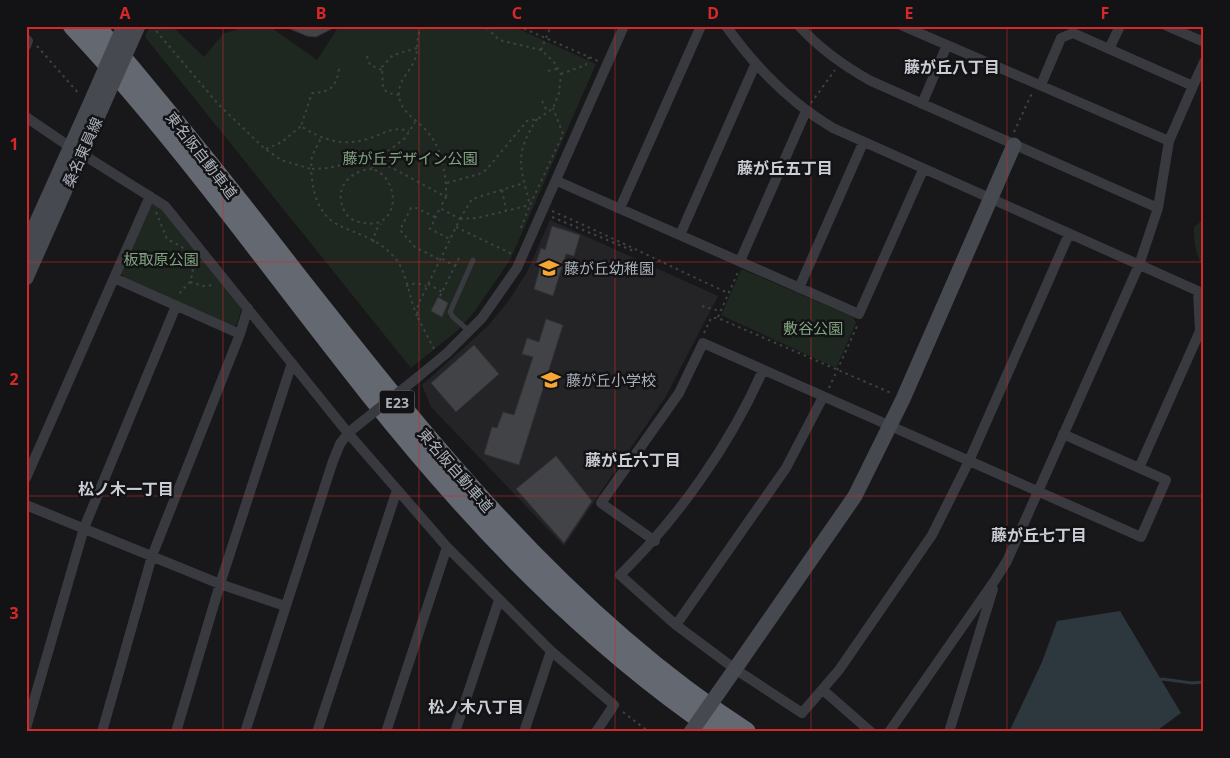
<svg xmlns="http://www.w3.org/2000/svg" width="1230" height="758" font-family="'Noto Sans','Noto Sans JP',sans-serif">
  <rect width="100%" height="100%" fill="#18181a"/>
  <!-- built -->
  <path fill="#242427" d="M550 220 718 296 666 396 564 546 431 407 422 385 488 326 509 300 527 272Z"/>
  <!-- green -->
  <path fill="#1f2820" d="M150 26H172L204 57 223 34 247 26H269L317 60 339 26H512L596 64 510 260 475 311 458 330 411 368 145 37Z
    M151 205H158L242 307 237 324 234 326 124 278 121 272Z
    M1203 220 1204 223V267C1195 256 1194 241 1194 227Z
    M741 270H744L853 317 856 323 836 368 721 315Z"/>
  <!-- water -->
  <path fill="#2d383e" d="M1120 611 1181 713 1155 732H1009L1042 662 1057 621Z"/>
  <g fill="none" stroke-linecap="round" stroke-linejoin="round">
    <!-- stream -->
    <path stroke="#2d383e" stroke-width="3" d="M1158 681 1162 679 1192 683 1204 682"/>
  </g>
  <!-- building -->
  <path fill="#424347" stroke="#323236" d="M283 26H337L316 37 307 36Z
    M552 226 580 235 574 256 566 254 553 296 534 289 541 264 536 263 541 248 545 250Z
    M438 297 448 303 442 317 431 311Z
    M546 319 563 325 519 465 484 454 492 427 497 428 503 412 514 415 533 357 522 354 527 338 539 342Z
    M474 345 499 374 456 412 431 383Z
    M556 456 592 501 564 543 516 489Z"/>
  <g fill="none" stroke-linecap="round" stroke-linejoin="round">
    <!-- path -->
    <path stroke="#3e4146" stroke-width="2" stroke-dasharray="2.5 4" stroke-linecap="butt" d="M152 26 219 105 265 149 281 160 311 169 312 156 321 138
      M422 26C415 37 419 48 415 59 411 70 401 78 399 90 397 113 419 119 430 135 442 150 447 179 446 197
      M518 26 598 61
      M37 46 80 95
      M541 50 551 26
      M367 56 370 65 382 70
      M339 69C336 87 331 92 312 93L301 126C320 139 341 146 364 140 381 136 392 125 409 131
      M548 71 557 69
      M561 74 586 65 589 57
      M399 95 388 93 383 88 382 67 393 55 417 48
      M542 101 547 111
      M811 103 835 70
      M537 119C514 154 520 167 530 205L563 134 553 108
      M1014 132 1032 93
      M266 149 282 142 301 126
      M383 163 385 154 405 138 415 122
      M372 169C350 170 332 189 345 212 349 219 356 222 364 223 401 230 401 177 372 169L374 162
      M447 183 479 174 486 170 527 121 538 119 553 108 559 93 561 74 554 62 541 50 499 40 485 26
      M502 190 506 210
      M552 211C612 237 669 266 728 293
      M156 212 167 239 182 247 191 259 193 272 190 282 181 291 179 296
      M435 217 414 207 411 208 400 230 415 247 440 260
      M552 217 636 252
      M460 219 472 199 524 183
      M460 219 477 218 530 205
      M456 227 512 254
      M521 228 530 205
      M373 242 376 230 381 224
      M455 266 459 258
      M190 282 203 286 214 285
      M428 284 442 292
      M406 286 417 283 426 286
      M440 296 455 266 441 258
      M702 306 720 311
      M417 316C410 300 406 271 396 259 360 217 316 245 311 169L328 168 359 161 383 163 446 197 440 208
      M718 317 738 272
      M704 333 711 318H718L891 393
      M434 349 417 316 418 305 460 219 440 208 430 229 450 239
      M829 388 858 324
      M623 712 649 732"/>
    <!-- lane -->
    <path stroke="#383a3f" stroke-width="5" d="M469 331 453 317 450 312 473 260"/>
    <!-- street -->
    <path stroke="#383a3f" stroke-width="10" d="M726 26C756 68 789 102 833 128L1198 291 1200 331 1139 468
      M799 26C820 49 844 66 871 81L1158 208
      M903 26 1169 141
      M1167 26 1204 42
      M26 39 28 41 26 46
      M1109 49 1120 26
      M1193 86 1204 62
      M922 104 947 45
      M26 117 70 147
      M82 154 165 206 348 433 447 547 551 651 614 705 596 732
      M557 181 859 314 923 170
      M620 208 701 26
      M680 235 755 65
      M740 261 806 111
      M114 278 240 334
      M799 288 863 143
      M763 370C730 445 678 518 620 575L676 625 735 669 802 713 839 670 932 535 969 461 1069 234
      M418 377 447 353 482 318 517 268 624 26
      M26 478 150 196
      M26 505 220 584 285 606
      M655 541 601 503 679 393 703 343 1141 537 1166 480 1063 434
      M676 625 786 468 823 397
      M823 690 871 732
      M26 728 84 528 176 306
      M102 732 152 556 240 334 248 308
      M176 732 220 584 292 363
      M245 732 333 461 340 444 348 433
      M317 732 397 490
      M386 732 447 547
      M455 732 499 600
      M524 732 551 651
      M889 732 995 580 1007 561 1139 265 1158 208 1169 141 1193 86 1073 33 1061 38 1041 85
      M949 732 993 589"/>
    <!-- secondary -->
    <path stroke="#46494f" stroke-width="15" d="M26 246 94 95
      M26 278 101 109
      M735 669 855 496 903 399 1014 145"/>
    <!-- highway -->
    <path stroke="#646870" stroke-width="20" d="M73 26C181 141 272 271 370 394 471 521 584 640 719 732
      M95 26C163 106 229 188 293 271 426 440 563 614 746 732"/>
    <!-- street-bridge -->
    <path stroke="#383a3f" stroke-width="10" d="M348 433 418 377"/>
    <!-- secondary-bridge -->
    <path stroke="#46494f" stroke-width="15" d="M94 95 124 26
      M101 109 138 26
      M691 732 735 669"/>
  </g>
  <!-- grid -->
  <path fill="none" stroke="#d62828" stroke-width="1" stroke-opacity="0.55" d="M223 26V732M419 26V732M615 26V732M811 26V732M1007 26V732M26 262H1204M26 496H1204"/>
  <!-- icons -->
  <defs>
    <symbol id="school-bare" viewBox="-9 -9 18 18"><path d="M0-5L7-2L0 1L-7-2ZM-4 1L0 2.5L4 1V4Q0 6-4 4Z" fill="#f6a733" stroke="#131315" stroke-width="2.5" paint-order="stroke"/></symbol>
  </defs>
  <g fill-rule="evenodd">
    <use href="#school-bare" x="535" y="254" width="28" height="28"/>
    <use href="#school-bare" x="537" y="366" width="28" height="28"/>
  </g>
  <g text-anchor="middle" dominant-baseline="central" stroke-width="5" stroke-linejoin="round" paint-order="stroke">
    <!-- shield labels -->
    <rect fill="#131315" stroke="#7d8188" stroke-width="1" x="379.5" y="390.5" width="35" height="23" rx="4"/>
    <g font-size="14" font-weight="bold" fill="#aab0ba">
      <text x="397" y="402">E23</text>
    </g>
    <!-- street labels -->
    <g font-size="15" fill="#aab0ba" stroke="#131315">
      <text transform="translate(82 152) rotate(-66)">桑名東員線</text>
      <text transform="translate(202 155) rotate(52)">東名阪自動車道</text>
      <text transform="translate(456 470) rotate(49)">東名阪自動車道</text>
    </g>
    <!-- park labels -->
    <g font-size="15" fill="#81a580" stroke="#131315">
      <text x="410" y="158">藤が丘デザイン公園</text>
      <text x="161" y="259">板取原公園</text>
      <text x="813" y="328">敷谷公園</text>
    </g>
    <!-- poi labels -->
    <g font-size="15" fill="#aab0ba" stroke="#131315" text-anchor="start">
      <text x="564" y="268">藤が丘幼稚園</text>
      <text x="566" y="380">藤が丘小学校</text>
    </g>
    <!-- neighbourhood labels -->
    <g font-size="16" font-weight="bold" fill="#cbced6" stroke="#131315">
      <text x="952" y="67">藤が丘八丁目</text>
      <text x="785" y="168">藤が丘五丁目</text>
      <text x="633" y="460">藤が丘六丁目</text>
      <text x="126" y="489">松ノ木一丁目</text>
      <text x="1039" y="535">藤が丘七丁目</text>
      <text x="476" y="707">松ノ木八丁目</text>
    </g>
  </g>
  <!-- border -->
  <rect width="1230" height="758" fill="none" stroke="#131315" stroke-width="55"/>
  <rect x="28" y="28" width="1174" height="702" fill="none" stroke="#d62828" stroke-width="2"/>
  <g font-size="16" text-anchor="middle" font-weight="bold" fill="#d62828">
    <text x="125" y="19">A</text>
    <text x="321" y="19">B</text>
    <text x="517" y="19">C</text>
    <text x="713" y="19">D</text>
    <text x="909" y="19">E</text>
    <text x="1105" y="19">F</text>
    <text x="14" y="150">1</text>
    <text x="14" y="385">2</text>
    <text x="14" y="619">3</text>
  </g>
</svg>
